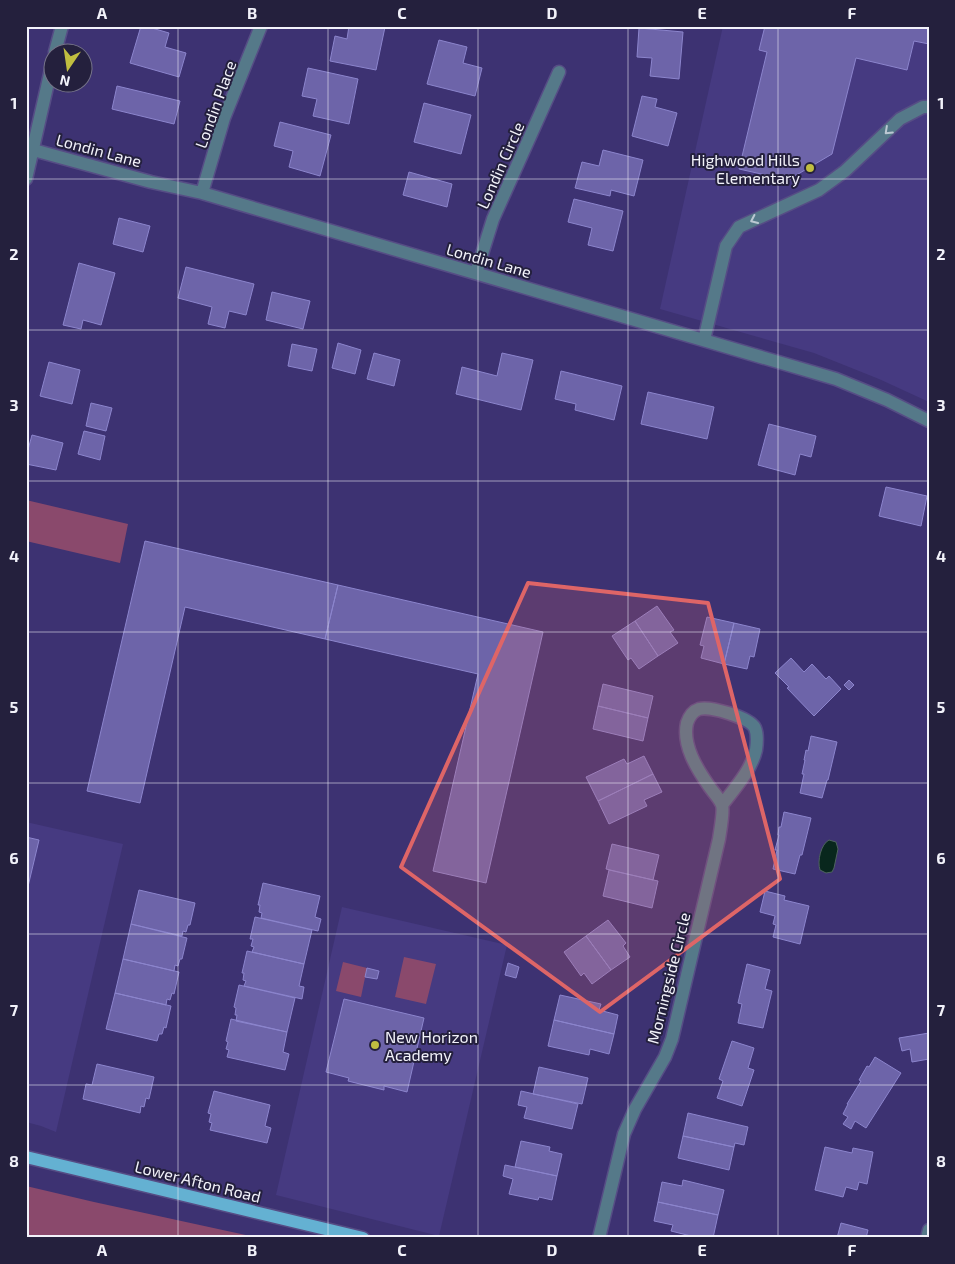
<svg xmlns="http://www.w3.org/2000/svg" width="955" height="1264" font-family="'Exo 2',sans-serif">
  <rect width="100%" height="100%" fill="#3d3272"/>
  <!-- built -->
  <path fill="#463a81" d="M723 26H929V402L879 379 814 353 660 309Z
    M26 822 123 844 56 1132 41 1126 26 1122Z
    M342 907 507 945 439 1236 276 1195Z"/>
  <!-- green -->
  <path fill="#8a496c" d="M26 500 128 524 120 563 26 541Z
    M404 957 436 964 426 1004 395 997Z
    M343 962 367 968 361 997 336 991Z
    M26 1186 94 1202 259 1238H26Z"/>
  <!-- water -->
  <path fill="#08271d" stroke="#4e645f" d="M829 840 836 842 838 849 834 868 832 872 826 873 820 870C817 861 821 844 829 840Z"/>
  <!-- building -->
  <path fill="#6d64a9" stroke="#8c85cd" d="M141 26H145L169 33 165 47 186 53 179 77 130 63Z
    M349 26 385 27 376 70 330 61 335 36 347 39Z
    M765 26H929V44L914 41 907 70 856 58 832 154 788 180 739 169 767 52 759 50Z
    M639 28 683 32 679 79 650 76 652 58 637 57Z
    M439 40 467 47 463 63 482 68 475 96 427 84Z
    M308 68 358 79 349 124 313 116 317 99 302 96Z
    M117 86 180 101 174 124 112 109Z
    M642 96 657 99 655 107 677 113 668 146 632 136Z
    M424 103 471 115 461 154 414 142Z
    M280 122 331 135 320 176 289 167 293 151 274 146Z
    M603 150 643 160 634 196 611 190 610 196 575 188 582 162 599 166Z
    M409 172 452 184 447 207 403 195Z
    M574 199 623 211 613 251 588 245 592 228 568 222Z
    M119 218 150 226 143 252 113 244Z
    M79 263 115 273 101 325 83 320 81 329 63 325Z
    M186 267 254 284 246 315 229 311 225 328 208 324 212 307 178 298Z
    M272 292 310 301 303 329 266 320Z
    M338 343 361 350 355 374 332 368Z
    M292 344 317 349 312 371 288 366Z
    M374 353 400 360 394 386 367 379Z
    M502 353 533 360 521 410 456 394 462 367 497 376Z
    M49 362 80 370 72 404 40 396Z
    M561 371 622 386 614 420 575 410 576 404 555 399Z
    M648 392 714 407 707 439 641 424Z
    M91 403 112 408 106 431 86 426Z
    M769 424 816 436 811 457 800 454 795 475 758 465Z
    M84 431 105 436 100 460 78 454Z
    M32 435 63 443 56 470 26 464V457Z
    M886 487 927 496 921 526 879 516Z
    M145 541 338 585 325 639 185 607 140 803 87 791Z
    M338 585 543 632 486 883 433 871 478 674 325 639Z
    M657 606 674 630 670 632 678 643 658 656 635 621Z
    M707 617 734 623 724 664 701 658 704 646 700 645Z
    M635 621 658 656 639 669 631 658 628 660 612 636Z
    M734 623 760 629 754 657 750 656 747 669 724 664Z
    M791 658 804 672 812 664 826 679 829 676 841 689 814 716 787 688 789 687 775 673Z
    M849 680 854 685 849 690 844 685Z
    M603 684 653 696 648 718 598 706Z
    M598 706 648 718 643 741 593 729Z
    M811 736 837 742 828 780H827L822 798 800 793 804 774H802L805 760H804L806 750 808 751Z
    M644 756 653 774 598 801 586 777 624 759 627 764Z
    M653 774 662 792 644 800 647 806 609 824 598 801Z
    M784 812 811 818 802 855H800L795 874 773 869 777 850H775L779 835H778L779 827H781Z
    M26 837 39 840 26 895Z
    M612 844 659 855 653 880 606 869Z
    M609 870 658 881 652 908 603 896Z
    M263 883 320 896 315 917 321 919 318 931 261 918 262 913 259 912 260 905H258Z
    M139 890 195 903 190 925H188L186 932 183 931 182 936 131 924Z
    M765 891 785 896 784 900 809 906 800 944 773 937 776 925 773 924 775 916 760 912Z
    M255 917 312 930 304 964 252 952 254 947 251 946 253 939H250Z
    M608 920 626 943 623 946 630 957 611 970 586 936Z
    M131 924 187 938 182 959H180L178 966 175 965 174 971 123 959Z
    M586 936 611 970 592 984 584 973 581 976 564 952Z
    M247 951 304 964 299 986 304 987 302 999 244 986 246 981 243 980 244 973H242Z
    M123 959 179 972 174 994 172 993 170 1000 167 999 166 1005 115 993Z
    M508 963 519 967 516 978 505 975Z
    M747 964 770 970 765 989 772 991 763 1028 738 1023 742 1004 738 1003Z
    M367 968 379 971 377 979 365 977Z
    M239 985 295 998 287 1032 236 1021 237 1015H235L236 1008 234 1007Z
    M115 993 171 1006 166 1028 164 1027 162 1034H159L157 1041 106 1029Z
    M560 995 601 1004 599 1010 618 1015 614 1034 554 1020Z
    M344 999 424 1018 407 1092 384 1086V1090L348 1081 349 1078 326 1072Z
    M231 1019 287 1032 283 1052 289 1054 285 1070 227 1057 229 1050 226 1049 228 1042 226 1041Z
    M554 1020 614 1034 609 1054 590 1049 589 1055 548 1046Z
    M929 1033V1059L912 1062 910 1049 902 1051 899 1038Z
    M732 1041 754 1048 748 1068 754 1070 742 1106 717 1098 723 1081 719 1079Z
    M875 1057 901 1073 866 1128 855 1121 851 1129 843 1124 848 1117 843 1114 848 1104H847L861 1081 859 1080 867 1066 869 1067Z
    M97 1064 154 1077 149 1099 146 1098 144 1107 141 1106 140 1113 83 1099 86 1084 92 1085Z
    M539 1067 588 1078 582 1104 533 1094Z
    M214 1091 270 1105 265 1126 271 1128 267 1143 210 1130 212 1123 209 1122 211 1114 208 1113Z
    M521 1091 578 1104 572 1129 524 1118 527 1107 518 1105Z
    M688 1113 748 1127 744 1145 735 1143 734 1147 683 1136Z
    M683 1136 734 1147 729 1170 678 1158Z
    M521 1141 550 1147 549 1151 562 1154 557 1176 515 1167Z
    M825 1147 852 1153 853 1148 873 1152 867 1184 859 1182 857 1190 846 1187 843 1197 815 1190Z
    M505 1165 557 1176 552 1200 539 1197 538 1200 509 1194 513 1179 503 1176Z
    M683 1180 724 1190 718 1215 658 1202 662 1182 682 1186Z
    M658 1202 718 1215 713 1238H699L671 1231 673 1225 654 1221Z
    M841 1223 868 1230 866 1238H837Z"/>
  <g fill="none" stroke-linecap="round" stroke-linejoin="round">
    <defs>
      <path id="minor" d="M55 52 62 26
        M26 148 151 182 202 193 836 379 887 400 929 421
        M26 179 52 65
        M202 193 224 118 261 26
        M476 273 493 219 559 72
        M704 340 726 246 739 227 819 190 845 171 900 119 923 107H929
        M599 1238 624 1134 635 1109 665 1057 672 1039 719 839C720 832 724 811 722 805 720 799 713 792 709 786 697 769 682 745 687 723 689 717 693 711 699 709 710 706 749 717 755 728 758 735 757 743 756 750 751 771 734 789 722 805
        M927 1238 929 1230"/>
      <path id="major" d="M26 1157 363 1238"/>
    </defs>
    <!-- minor casing -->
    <use href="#minor" stroke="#564d85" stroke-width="15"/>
    <!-- major casing -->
    <use href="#major" stroke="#564d85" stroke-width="15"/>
    <!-- minor -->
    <use href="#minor" stroke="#557989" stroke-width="12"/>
    <!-- major -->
    <use href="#major" stroke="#64b1d2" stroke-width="12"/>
  </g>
  <!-- one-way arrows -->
  <defs><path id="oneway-chevron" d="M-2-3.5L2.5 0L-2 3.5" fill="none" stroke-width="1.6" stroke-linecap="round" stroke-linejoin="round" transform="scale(1.25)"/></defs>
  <g stroke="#bbc8d2">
    <use href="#oneway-chevron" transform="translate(888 131) rotate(137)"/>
    <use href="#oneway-chevron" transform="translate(754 220) rotate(155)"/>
  </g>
  <!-- marked area -->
  <path fill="#de6567" fill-opacity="0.2" stroke="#de6567" stroke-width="4" stroke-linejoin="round" d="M528 583 708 603 780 879 600 1012 401 867Z"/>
  <!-- grid -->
  <path fill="none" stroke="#f2f2fa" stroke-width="1" stroke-opacity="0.55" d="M178 26V1238M328 26V1238M478 26V1238M628 26V1238M778 26V1238M26 179H929M26 330H929M26 481H929M26 632H929M26 783H929M26 934H929M26 1085H929"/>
  <!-- markers -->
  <g fill="#c1be40" stroke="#24203d" stroke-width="2">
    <circle cx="810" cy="168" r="5"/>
    <circle cx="375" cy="1045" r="5"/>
  </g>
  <g text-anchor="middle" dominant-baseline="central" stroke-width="4" stroke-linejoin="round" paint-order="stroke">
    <!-- street labels -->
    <g font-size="16" fill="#f2f2fa" stroke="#24203d">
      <text transform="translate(215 104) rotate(-70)">Londin Place</text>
      <text transform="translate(99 150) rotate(15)">Londin Lane</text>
      <text transform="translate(500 165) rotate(-66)">Londin Circle</text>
      <text transform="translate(489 260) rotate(16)">Londin Lane</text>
      <text transform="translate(668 978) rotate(-76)">Morningside Circle</text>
      <text transform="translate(198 1181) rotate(14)">Lower Afton Road</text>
    </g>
    <!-- poi labels -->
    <g font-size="16" fill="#f2f2fa" stroke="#24203d" text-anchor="end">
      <text x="800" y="159">Highwood Hills<tspan x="800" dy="18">Elementary</tspan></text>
      <text x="385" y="1036" text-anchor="start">New Horizon<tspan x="385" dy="18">Academy</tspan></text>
    </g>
  </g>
  <!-- border -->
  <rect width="955" height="1264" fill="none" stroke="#24203d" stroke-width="55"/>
  <!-- north arrow -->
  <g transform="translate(68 68) rotate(193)"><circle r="24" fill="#24203d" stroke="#767489"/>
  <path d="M0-4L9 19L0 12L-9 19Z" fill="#c1be40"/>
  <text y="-8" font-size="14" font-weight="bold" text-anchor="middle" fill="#f2f2fa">N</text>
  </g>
  <rect x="28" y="28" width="900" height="1208" fill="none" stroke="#f2f2fa" stroke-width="2"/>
  <g font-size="16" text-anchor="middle" font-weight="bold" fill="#f2f2fa">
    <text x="102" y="19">A</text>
    <text x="252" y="19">B</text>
    <text x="402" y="19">C</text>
    <text x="552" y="19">D</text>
    <text x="702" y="19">E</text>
    <text x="852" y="19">F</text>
    <text x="14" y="109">1</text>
    <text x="941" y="109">1</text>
    <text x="14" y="260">2</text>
    <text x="941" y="260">2</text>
    <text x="14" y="411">3</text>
    <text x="941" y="411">3</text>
    <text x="14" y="562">4</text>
    <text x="941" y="562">4</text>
    <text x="14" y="713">5</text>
    <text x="941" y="713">5</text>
    <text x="14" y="864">6</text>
    <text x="941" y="864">6</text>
    <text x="14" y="1016">7</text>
    <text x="941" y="1016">7</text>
    <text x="14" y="1167">8</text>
    <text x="941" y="1167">8</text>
    <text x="102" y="1256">A</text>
    <text x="252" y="1256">B</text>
    <text x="402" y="1256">C</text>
    <text x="552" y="1256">D</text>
    <text x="702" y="1256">E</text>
    <text x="852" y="1256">F</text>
  </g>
</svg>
